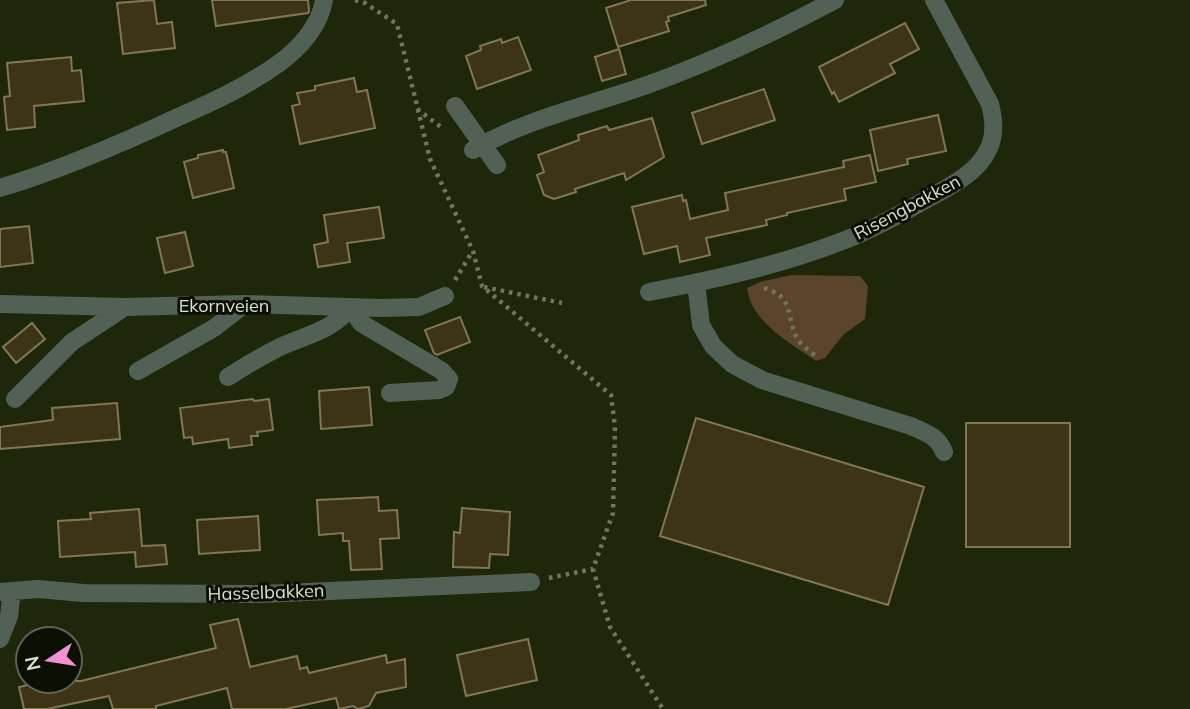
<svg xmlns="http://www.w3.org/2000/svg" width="1190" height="709" font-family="Mulish,sans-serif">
  <rect width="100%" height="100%" fill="#1f270a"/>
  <!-- green -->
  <path fill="#5b432c" d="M791 275 860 276 868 286 865 319 843 335 825 358 816 361C790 343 751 322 747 288L760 282Z"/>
  <!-- building -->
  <path fill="#3c3414" stroke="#807755" stroke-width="2" d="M154 0 157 24 172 22 175 48 123 54 117 3Z
    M212 0H308L309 11 308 13 216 26Z
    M631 0H705L706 5 668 17 669 21 666 22 669 31 618 47 606 8Z
    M905 23 919 49 890 64 895 73 839 102 834 92 832 94 819 67Z
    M518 37 531 70 477 89 466 56 481 50 480 46 501 39 502 43Z
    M619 49 626 74 602 81 595 57Z
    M71 57 72 71 81 70 84 101 34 106 35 127 7 130 4 97 10 96 7 63Z
    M354 78 357 92 367 90 375 128 300 144 292 106 300 104 297 93 315 90V86Z
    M764 89 775 120 702 144 692 113Z
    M938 115 946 151 907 159 908 164 878 171 870 130Z
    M652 118 664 157 626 180 624 173 575 189 576 192 554 199 544 195 537 175 544 172 538 155 579 140 578 135 607 126 609 130Z
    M223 150V152H226L234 188 193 198 184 162 198 158V155Z
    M870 155 876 182 844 189 846 200 787 213V215L766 220 767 225 706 238 710 255 680 262 677 246 644 254 632 207 682 195 683 201 686 200 690 219 728 210 725 193 844 167 843 161Z
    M379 207 384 238 347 243 350 262 318 267 314 245 328 242 324 215Z
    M29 226 33 263 0 267V229Z
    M185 232 193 266 165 273 157 238Z
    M460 317 470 342 437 355 434 353 425 330Z
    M32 323 45 339 16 363 3 347Z
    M369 387 372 425 321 429 319 391Z
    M253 399 254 401 269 399 273 430 257 432 258 436H251L252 445 229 448 228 439 193 444 192 437 184 438 180 408Z
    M117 403 120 439 0 449V427L53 420 52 408Z
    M696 418 924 487 888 605 660 536Z
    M966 423H1070V547H966Z
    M378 497 379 511 397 510 399 538 380 539 382 569 351 570 349 541H343V533L319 535 317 500Z
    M462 508 510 512 508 555 490 554 489 568 453 567 454 532 460 533Z
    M139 509 142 546 165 545 167 564 136 567 135 552 60 557 58 521 91 519 90 513Z
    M258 516 260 550 199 554 197 520Z
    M238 619 250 667 297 656 300 669 307 667 309 673 386 655 387 663 405 659 406 687 376 693 369 706 358 709 353 706 339 709 336 698 286 709H232L227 688 156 706V709H113L109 696 47 709H24L19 687 46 681H81L216 648 210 625Z
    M528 639 537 680 466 696 457 655Z"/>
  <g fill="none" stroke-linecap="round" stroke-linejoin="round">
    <!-- path -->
    <path stroke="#6f765e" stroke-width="4.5" stroke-dasharray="3.5 5" stroke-linecap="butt" d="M355 0 365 3 397 24 430 159 473 251 482 286 611 395 615 427 613 513 593 569 610 627 663 709
      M417 109 441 127
      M455 280 472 252
      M484 287 562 303
      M764 288C795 297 785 315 797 338 801 345 811 352 817 357
      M549 578 593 569"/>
    <!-- minor -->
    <path stroke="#536056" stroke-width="18" d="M455 106 497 165
      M473 150C526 119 587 106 644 86 710 63 773 33 835 0
      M0 188C60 170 118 145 174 119 210 103 246 87 278 64 299 49 320 26 324 0
      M696 283 701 325 713 346 732 364 762 380 911 426C926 433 938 436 944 452
      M649 292C718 279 789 263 855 236 881 225 906 211 931 197 951 186 978 172 988 150 996 135 994 119 990 104L934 0
      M0 304 125 307 245 304 382 308 419 307 445 296
      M138 371 214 328 245 304
      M228 377C245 366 262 356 280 347 304 336 336 329 350 307L361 323 442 371 449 379 446 387 439 390 390 393
      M15 399 72 342 125 307
      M0 592 38 589 83 593 262 594 531 582
      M0 639 9 616 12 591"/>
  </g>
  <g text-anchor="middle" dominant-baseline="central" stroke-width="6" stroke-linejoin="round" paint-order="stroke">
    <!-- street labels -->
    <g font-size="18" fill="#dae0cf" stroke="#0b0f04">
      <text transform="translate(907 207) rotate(-28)">Risengbakken</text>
      <text x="224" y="305">Ekornveien</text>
      <text transform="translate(266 592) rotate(-2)">Hasselbakken</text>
    </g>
  </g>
  <!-- north arrow -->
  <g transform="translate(49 660) rotate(258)"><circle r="33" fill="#0b0f04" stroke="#5e6355" stroke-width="2"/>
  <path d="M0-5L12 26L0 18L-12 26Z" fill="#f391d5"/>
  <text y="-10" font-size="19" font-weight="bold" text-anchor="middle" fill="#dae0cf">N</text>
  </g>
</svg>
